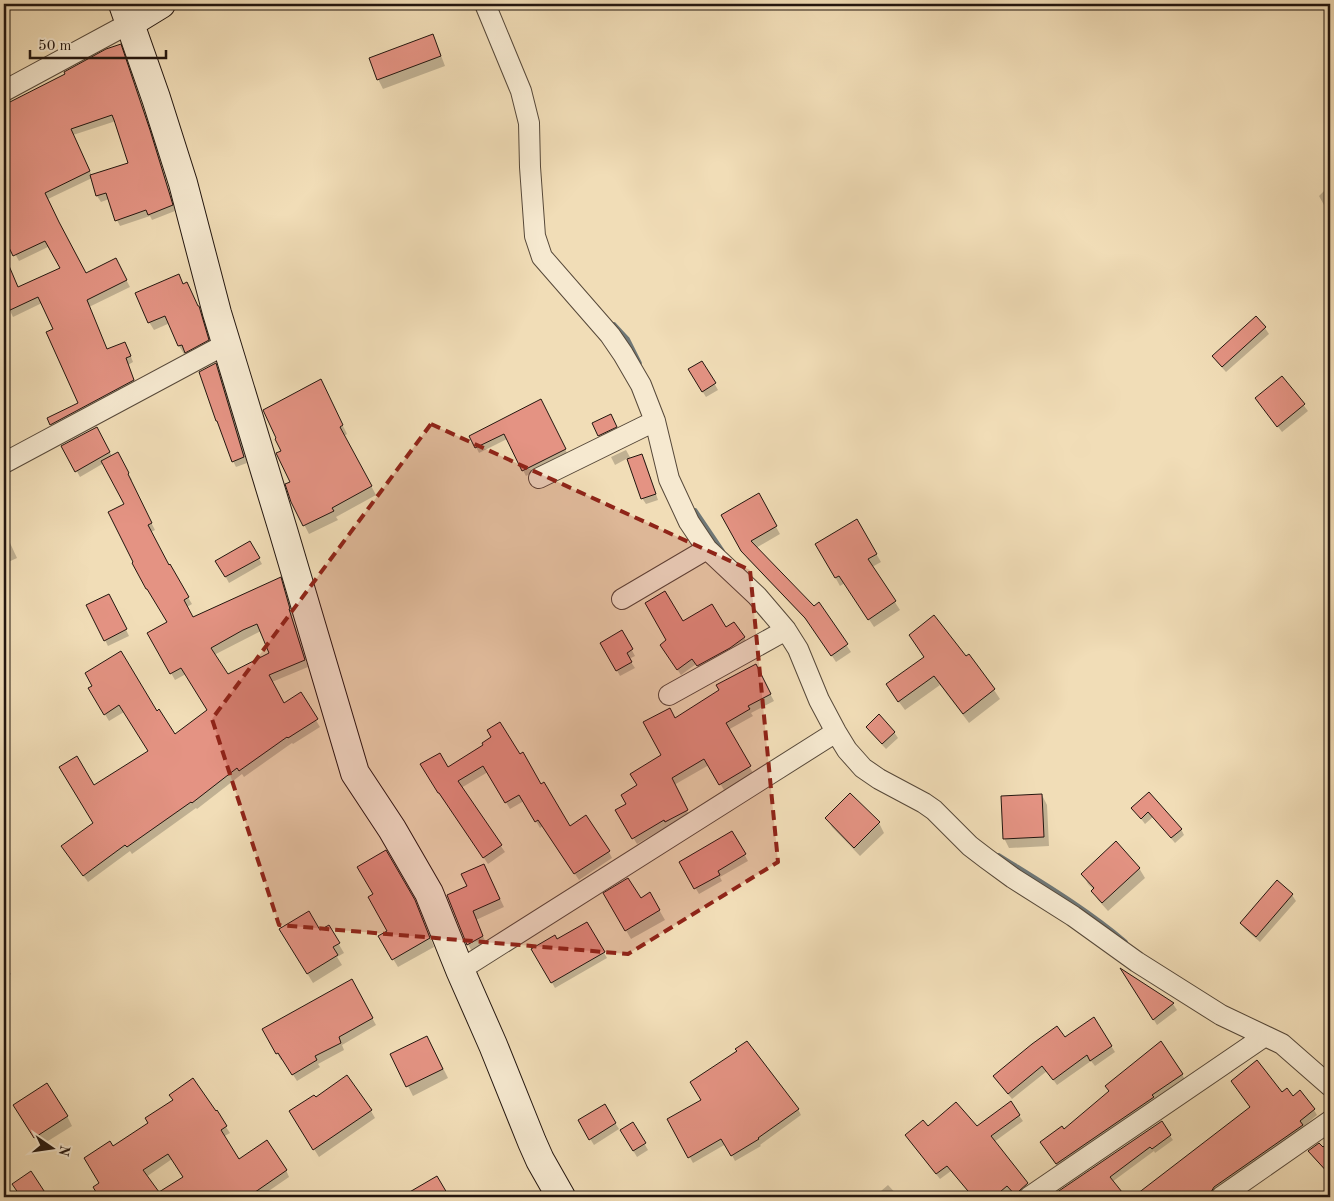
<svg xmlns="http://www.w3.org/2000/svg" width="1334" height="1201" font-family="'Old Standard TT',serif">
  <rect width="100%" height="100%" fill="#f1ddb7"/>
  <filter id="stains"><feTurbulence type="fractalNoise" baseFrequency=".004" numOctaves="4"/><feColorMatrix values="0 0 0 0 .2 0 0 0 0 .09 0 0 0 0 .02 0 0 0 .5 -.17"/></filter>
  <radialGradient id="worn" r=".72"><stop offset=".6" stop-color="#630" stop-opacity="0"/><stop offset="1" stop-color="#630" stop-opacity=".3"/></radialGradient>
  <!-- shadow -->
  <path fill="#0003" fill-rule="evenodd" d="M432 36 437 45 445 66 383 89 378 79Z
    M124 52 153 137 175 211 152 220 150 216 120 226 117 220 109 199 101 202 97 196 92 178 48 199 62 230 86 274 119 266 130 287 89 307 107 350 128 349 133 362 128 365 137 386 54 430 51 424 80 404 54 330 42 303 13 317 4 298V274L10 271 18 288 61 268 50 246 19 261 4 234V223L6 222 4 217V106L67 75ZM116 121 130 164 92 176 73 135Z
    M1330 185V212L1324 205 1319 196Z
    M183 285 203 315 212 348 190 360 186 353 184 354 179 346 170 323 154 330 149 322Z
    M1256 318 1265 328 1269 334 1226 372 1217 362 1214 356Z
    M702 362 718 390 706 397 689 370Z
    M215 365 219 370 247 463 236 467 233 461Z
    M1282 377 1308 411 1282 432 1256 398Z
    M325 390 347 434 344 436 376 495 336 517 338 520 309 534 292 501 291 482Z
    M543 406 568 455 526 476 507 439 479 453 476 447Z
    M614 422 619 433 603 441 593 424Z
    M96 429 112 456 117 454 132 480 130 481 155 530 151 532 169 566 192 604 187 607 193 619 280 579 284 586 293 616H292L308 667 272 682 284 704 300 694 320 727 293 744 292 743 244 777 242 774 197 809 196 808 132 854 130 851 88 882 67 853 94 823V786L149 752 124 712 109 721 90 689 156 712 175 736 209 710 186 674 175 680 149 634 169 623 126 504 104 463 80 477 63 446ZM261 631 270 654 227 676 214 655Z
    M626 450 631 459 641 455 645 461 658 500 646 504 642 498 628 458 615 465 611 457Z
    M758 495 780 534 756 548 814 608 819 604 851 652 836 662 811 625 747 558 722 515Z
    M857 521 881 562 872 567 900 610 874 627 845 583 840 586 817 544Z
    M4 530 17 558 4 564Z
    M250 543 262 564 229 583 217 561Z
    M112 601 129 636 108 646 105 640Z
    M682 623 726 629 744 637 747 643 701 671 696 664 681 675 665 651Z
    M622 632 635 656 629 659 635 668 620 676 602 643Z
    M968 656 994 690 1000 699 969 723 940 685 905 710 893 694Z
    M759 673 774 701 751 713 753 716 728 730 753 773 724 790 709 765 674 785 690 817 670 828 668 826 637 844 617 811 628 804 638 786 662 755 675 720 720 691Z
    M867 727 894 732 898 738 886 749 871 733Z
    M485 746 541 785 570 827 609 852 612 858 579 880 543 826 540 828 524 801 510 809 488 772 461 788 505 852 488 864 444 799 443 800 422 764 448 768Z
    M850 794 879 823 884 833 860 856 832 827 827 818Z
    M1149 794 1181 829 1184 835 1175 843 1153 817 1145 824 1133 808Z
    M1042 795 1047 805 1049 846 1009 848 1004 838Z
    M732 832 748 861 720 877 722 881 699 894 680 862Z
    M386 852 419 909 434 947 398 967 380 937 389 931 375 895Z
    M484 865 504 907 476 920 487 945 472 952 468 944V887Z
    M1139 868 1145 878 1108 911 1098 900 1093 891 1094 890 1088 884 1083 874Z
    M1277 882 1292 895 1296 901 1260 942 1245 929 1241 923Z
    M605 894 640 900 650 894 665 920 631 939Z
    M587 923 607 958 555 988 533 949 556 940Z
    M328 926 344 953 337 957 342 965 313 983 281 930 320 931Z
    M4 963 11 974 4 980Z
    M1124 972 1173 1004 1177 1010 1157 1025Z
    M352 981 376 1025 342 1045 344 1050 318 1064 320 1067 297 1081 283 1059 281 1060 264 1029Z
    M1094 1019 1115 1052 1095 1066 1091 1061 1057 1085 1047 1071 1012 1099 998 1082 995 1077 1064 1038Z
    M432 1046 448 1078 413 1096 392 1055Z
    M1182 1074 1185 1080 1060 1170 1041 1143 1064 1131Z
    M1282 1094 1293 1098 1314 1110 1317 1115 1303 1127 1306 1132 1209 1197H1135L1252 1108Z
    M703 1101 798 1109 801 1115 760 1145 761 1146 735 1161 726 1144 693 1163 669 1119Z
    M1010 1103 1023 1121 994 1142 1030 1190 1022 1197H1017L1011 1191 1004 1197H973L951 1171 940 1179 906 1136 927 1128H976Z
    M604 1106 619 1129 594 1145 579 1121Z
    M371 1111 375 1118 319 1157 295 1119Z
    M216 1112 230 1133 223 1137 238 1160 286 1170 289 1177 260 1197H96L99 1196 101 1183 113 1147ZM172 1159 184 1178 159 1194 146 1177Z
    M20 1114 67 1116 72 1126 40 1146Z
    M632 1123 648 1150 637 1157 621 1130Z
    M1161 1123 1173 1140 1155 1153 1154 1151 1112 1182 1124 1197H1086L1085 1196 1084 1197H1052Z
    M1330 1142V1171L1328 1173 1313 1157 1310 1151 1323 1149Z
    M437 1178 448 1197H403L412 1191Z
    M888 1185 899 1197H874Z"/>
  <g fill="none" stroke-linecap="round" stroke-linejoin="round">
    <!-- stream -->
    <path stroke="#6f7776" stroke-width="5.5" d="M614 325 627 339 639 363
      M695 511 722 551
      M999 856C1042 883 1086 909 1125 942"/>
  </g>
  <!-- building -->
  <path fill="#e49383" stroke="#23160f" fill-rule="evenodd" d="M433 34 441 56 377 80 369 58Z
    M121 44 150 130 173 205 148 215 146 210 115 221 106 193 96 196 90 175 128 163 114 120 112 115 71 129 90 171 45 193 59 222 86 273 116 258 127 280 87 300 107 349 125 342 131 356 126 358 134 380 50 425 47 418 78 403 46 332 53 329 38 297 8 311 4 302V254L18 287 60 268 45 241 13 256 4 237V105L65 74 64 72 106 49Z
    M179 274 183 284 187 282 198 306H199L209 340 185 353 182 345 178 346 165 316 148 323 135 293Z
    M1256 316 1266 327 1222 367 1212 356Z
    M702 361 716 383 702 392 688 369Z
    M216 363 244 457 232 462 217 421H216L199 372Z
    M1282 376 1305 404 1277 427 1255 398Z
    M321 379 343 425 340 427 372 486 332 508 334 511 303 526 291 502 285 484 290 482 276 453 281 451 275 439 276 438 263 410Z
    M541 399 566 449 522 471 504 434 475 448 469 436Z
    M611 414 617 427 598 436 592 423Z
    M97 427 110 452 75 472 61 446Z
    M118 452 129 473 128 474 152 523 148 525 169 565 170 564 189 597 184 600 193 617 281 577 290 609H289L305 660 269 675 284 703 301 692 318 719 288 738 287 737 239 771 237 768 192 803 191 802 127 847 125 845 83 876 61 846 93 823 59 767 77 756 94 785 148 751 119 705 104 715 88 688 92 686 85 673 121 651 157 711 159 709 175 734 207 710 181 668 170 674 147 633 167 622 147 589H146L132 563 133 562 108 512 124 504 101 461ZM257 624 269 653 228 674 211 648 243 630Z
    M642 454 656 494 641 499 627 459Z
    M759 493 777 526 751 541 814 606 819 602 848 644 831 656 805 618 741 551 721 515Z
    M857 519 877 554 868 559 896 601 868 620 839 576 835 578 815 544Z
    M250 541 260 558 225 577 215 561Z
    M665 591 683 621 712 604 726 627 734 622 745 637 730 648 697 666 692 659 677 670 660 645 666 640 645 603Z
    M109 594 127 629 104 641 86 605Z
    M934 615 966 656 969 654 995 689 963 714 934 676 898 702 886 684 924 657 909 635Z
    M622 630 633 649 627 653 632 662 616 671 600 643Z
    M756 664 771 694 748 706 750 709 726 723 751 766 719 785 704 759 672 778 688 810 665 822 664 820 632 839 615 810 626 804 621 795 637 785 630 774 661 755 643 722 670 708 675 718 719 690 716 685Z
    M879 714 895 732 882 744 866 727Z
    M500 722 520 754 523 752 541 784 544 782 570 826 586 815 610 851 574 874 538 820 535 822 519 795 505 803 483 766 458 781 502 845 483 858 439 793H438L420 764 440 753 448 767 483 745 482 743 491 737 487 730Z
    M1149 792 1182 829 1171 838 1148 812 1141 819 1131 808Z
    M850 793 880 822 854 848 825 818Z
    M1042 794 1044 837 1003 839 1001 796Z
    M732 831 746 854 718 871 720 875 694 889 679 862Z
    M1116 841 1140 868 1102 903 1091 891 1094 888 1081 874Z
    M386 850 415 900 430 938 392 960 378 936 387 931 368 897 373 894 357 867Z
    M484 864 500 899 473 911 483 936 467 945 447 895 467 886 461 874Z
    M628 878 641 898 650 892 660 910 625 931 603 893Z
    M1277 880 1293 894 1256 937 1240 923Z
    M309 911 320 930 329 925 340 943 333 947 338 955 307 974 279 929Z
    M587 922 605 952 551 983 531 949 555 935 557 939Z
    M1120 968 1174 1003 1153 1020Z
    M352 979 373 1018 339 1037 341 1043 315 1056 317 1060 292 1075 278 1053 276 1054 262 1029Z
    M1094 1017 1112 1046 1090 1061 1087 1055 1053 1080 1042 1066 1008 1094 993 1076 1032 1044 1057 1026 1065 1037Z
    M427 1036 443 1069 406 1087 390 1054Z
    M747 1041 799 1109 758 1138 759 1139 731 1156 721 1139 688 1158 667 1119 701 1100 690 1082 737 1051 735 1049Z
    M1161 1041 1183 1074 1152 1095 1154 1097 1056 1164 1040 1142 1062 1126 1064 1129 1109 1091 1105 1086 1151 1049Z
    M1257 1060 1282 1092 1287 1088 1293 1096 1300 1090 1315 1109 1300 1121 1303 1125 1214 1187 1211 1192 1209 1197H1133L1250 1107 1231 1081Z
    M347 1075 372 1110 313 1150 289 1111 314 1095 316 1097Z
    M193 1078 216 1111 217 1110 227 1126 221 1130 239 1159 267 1140 287 1170 248 1197H99L93 1187 99 1183 84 1158 110 1141 113 1146 148 1123 145 1118 173 1100 169 1095ZM168 1154 183 1177 159 1192 143 1170Z
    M47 1083 68 1116 34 1138 13 1105Z
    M1011 1101 1020 1115 991 1136 1028 1183 1019 1191 1017 1197 1007 1186 994 1197H973L947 1166 936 1174 905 1135 923 1120 928 1126 956 1102 977 1126Z
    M605 1104 616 1123 589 1140 578 1120Z
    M1162 1121 1171 1135 1152 1149 1150 1147 1110 1177 1126 1197H1050Z
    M633 1122 646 1143 633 1151 620 1130Z
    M1330 1141V1175L1308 1151 1319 1143 1323 1147Z
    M31 1171 48 1197H21L12 1184Z
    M437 1176 447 1193 439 1197H401Z"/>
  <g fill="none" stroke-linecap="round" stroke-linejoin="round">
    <defs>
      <path id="street" d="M485 4 521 91 529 123 530 167 535 236 542 257 610 335 623 354 641 385 655 421 669 479 689 522 707 549 757 596 786 630 798 649 819 700 836 732 847 750 863 768 879 779 924 803 934 810 970 846 987 859 1013 878 1073 916 1137 962 1221 1015 1282 1044 1330 1086
        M4 91 130 23
        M4 463 226 344
        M539 478 655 421
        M622 599 707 549
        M669 695 786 630
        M460 970 836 732
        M1029 1197 1265 1036
        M1221 1197 1330 1121"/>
      <path id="secondary" d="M123 4 156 98 183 183 217 313 283 530 355 773 392 829 429 893 460 970 493 1045 532 1142 540 1160 561 1197
        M130 23 161 4"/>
    </defs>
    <!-- street casing -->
    <use href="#street" stroke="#564839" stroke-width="22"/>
    <!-- secondary casing -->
    <use href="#secondary" stroke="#23160f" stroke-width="30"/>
    <!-- street -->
    <use href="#street" stroke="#f6e9d0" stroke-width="20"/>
    <!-- secondary -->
    <use href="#secondary" stroke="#f6e9d0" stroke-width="28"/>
  </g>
  <!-- marked area -->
  <path fill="#8f2418" fill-opacity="0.2" stroke="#8f2418" stroke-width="4" stroke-dasharray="10 6" stroke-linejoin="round" d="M431 424 750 570 778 862 628 954 279 925 212 719Z"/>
  <!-- margin -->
  <rect width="1334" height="1201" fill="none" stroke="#f1ddb7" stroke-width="20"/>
  <rect x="5" y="5" width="1324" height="1191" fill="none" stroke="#23160f" stroke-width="2.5"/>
  <rect x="10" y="10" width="1314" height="1181" fill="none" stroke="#23160f"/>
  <!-- north arrow -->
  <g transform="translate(52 1148) rotate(103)" stroke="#f6e9d0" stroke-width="4" paint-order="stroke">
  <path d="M0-4L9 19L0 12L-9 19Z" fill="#23160f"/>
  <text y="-8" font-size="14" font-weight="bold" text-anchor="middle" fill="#23160f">N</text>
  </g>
  <!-- scale -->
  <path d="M30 50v8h136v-8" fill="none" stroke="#23160f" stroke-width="2.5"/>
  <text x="38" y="50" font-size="15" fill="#23160f" stroke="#f6e9d0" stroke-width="4" paint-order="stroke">50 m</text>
  <rect width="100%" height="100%" filter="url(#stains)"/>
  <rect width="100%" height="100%" fill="url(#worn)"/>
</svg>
